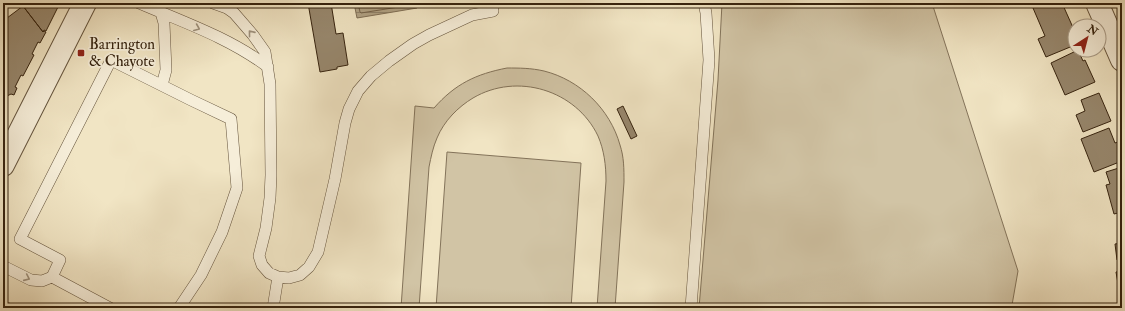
<svg xmlns="http://www.w3.org/2000/svg" width="1125" height="311" font-family="'IM FELL Double Pica',serif">
  <defs>
    <pattern id="water-rules" width="6" height="5" patternUnits="userSpaceOnUse"><rect width="6" height="5" fill="#b1a386"/><path d="M0 2.5h6" fill="none" stroke="#91846c"/></pattern>
  </defs>
  <rect width="100%" height="100%" fill="#f1e5c4"/>
  <filter id="stains"><feTurbulence type="fractalNoise" baseFrequency=".005" numOctaves="4"/><feColorMatrix values="0 0 0 0 .2 0 0 0 0 .09 0 0 0 0 .02 0 0 0 .5 -.17"/></filter>
  <radialGradient id="worn" r=".72"><stop offset=".6" stop-color="#630" stop-opacity="0"/><stop offset="1" stop-color="#630" stop-opacity=".3"/></radialGradient>
  <!-- garden -->
  <path fill="#d1c4a5" stroke="#83735a" d="M722 3H932L1018 271 1012 305 1010 308H699L718 80Z
    M507 68C519 68 531 68 544 71 580 80 610 109 620 145 624 157 624 169 624 182L615 308H597L606 181C606 165 604 150 598 136 576 90 517 72 473 98 458 107 444 121 437 138 433 147 431 157 429 167L419 308H401L415 106 434 108C455 84 476 74 507 68Z
    M447 152 581 163 571 308H436Z"/>
  <!-- water -->
  <path fill="url(#water-rules)" stroke="#7f6f56" d="M354 3H416L417 8 357 18Z"/>
  <g fill="none" stroke-linecap="round" stroke-linejoin="round">
    <!-- shore -->
    <path stroke="#73624a" stroke-width="1" d="M358 3 360 12 361 13 411 5 413 3"/>
  </g>
  <!-- building -->
  <path fill="#97876d" stroke="#35220e" d="M3 3H15L3 11Z
    M27 3H60L46 31 44 30 43 32 23 6Z
    M308 3H331L336 34 343 33 348 65 337 67V69L320 72Z
    M1044 3H1062L1075 32V45L1046 57 1038 39 1045 36 1033 8Z
    M23 6 43 32 44 31 46 32 40 43 38 42 32 54 34 55 23 76 21 75 15 87 17 88 14 95 11 94 7 96 3 91V21Z
    M1078 50 1083 61 1085 60 1095 82 1065 95 1051 63Z
    M1099 93 1111 121 1083 132 1076 115 1085 111 1081 100Z
    M623 106 637 136 631 139 617 109Z
    M1109 128 1115 143 1120 141 1122 147V161L1094 172 1081 139Z
    M1122 167V217H1121V215L1119 216 1118 213 1114 214 1106 185 1110 184 1106 172Z
    M1122 243V259L1117 260 1115 244Z
    M1122 271V307L1116 272Z"/>
  <g fill="none" stroke-linecap="round" stroke-linejoin="round">
    <defs>
      <path id="lane" d="M139 3C183 22 230 38 268 67
        M213 3 227 8 234 13 253 35 265 52 270 84 271 175 270 198 266 228 259 256 262 265 269 273 278 277 289 278 300 275 309 267 318 252 335 179 345 123 349 109 358 91 371 76 389 61 413 44 429 35 472 15 493 11 491 3
        M160 9 164 23 166 70 162 85
        M3 266 31 280 42 281 52 277
        M3 306 7 308
        M110 308 52 277 60 260 20 239 111 60 191 100 231 119 237 188 222 232 201 275 179 308
        M273 308 278 277
        M691 308 709 60 706 13 704 3"/>
      <path id="street" d="M1097 3 1122 60
        M3 165 85 3"/>
    </defs>
    <!-- lane casing -->
    <use href="#lane" stroke="#64533c" stroke-width="12"/>
    <!-- street casing -->
    <use href="#street" stroke="#64533c" stroke-width="24"/>
    <!-- lane -->
    <use href="#lane" stroke="#f6eed9" stroke-width="11"/>
    <!-- street -->
    <use href="#street" stroke="#f6eed9" stroke-width="22"/>
  </g>
  <!-- one-way arrows -->
  <defs><path id="oneway-chevron" d="M-2-3.5L2.5 0L-2 3.5" fill="none" stroke-width="1.6" stroke-linecap="round" stroke-linejoin="round"/></defs>
  <g stroke="#9f927e">
    <use href="#oneway-chevron" transform="translate(197 28) rotate(23)"/>
    <use href="#oneway-chevron" transform="translate(251 33) rotate(-129)"/>
    <use href="#oneway-chevron" transform="translate(27 278) rotate(24)"/>
  </g>
  <!-- markers -->
  <rect fill="#8f2418" stroke="#f6eed9" stroke-width="1.5" x="77" y="49" width="8" height="8" rx="2"/>
  <g text-anchor="middle" dominant-baseline="central" stroke-width="3.5" stroke-linejoin="round" paint-order="stroke">
    <!-- poi labels -->
    <g font-size="15" fill="#35220e" stroke="#f6eed9" text-anchor="start">
      <text x="89" y="44">Barrington<tspan x="89" dy="17">&amp; Chayote</tspan></text>
    </g>
  </g>
  <!-- margin -->
  <rect width="1125" height="311" fill="none" stroke="#f1e5c4" stroke-width="16"/>
  <rect x="4" y="4" width="1117" height="303" fill="none" stroke="#35220e" stroke-width="2"/>
  <rect x="8" y="8" width="1109" height="295" fill="none" stroke="#35220e"/>
  <!-- north arrow -->
  <g transform="translate(1087 38) rotate(36)"><circle r="19" fill="#f6eed9" stroke="#a99c88"/>
  <path d="M0-3L7 15L0 10L-7 15Z" fill="#8f2418"/>
  <text y="-6" font-size="11" font-weight="bold" text-anchor="middle" fill="#35220e">N</text>
  </g>
  <rect width="100%" height="100%" filter="url(#stains)"/>
  <rect width="100%" height="100%" fill="url(#worn)"/>
</svg>
